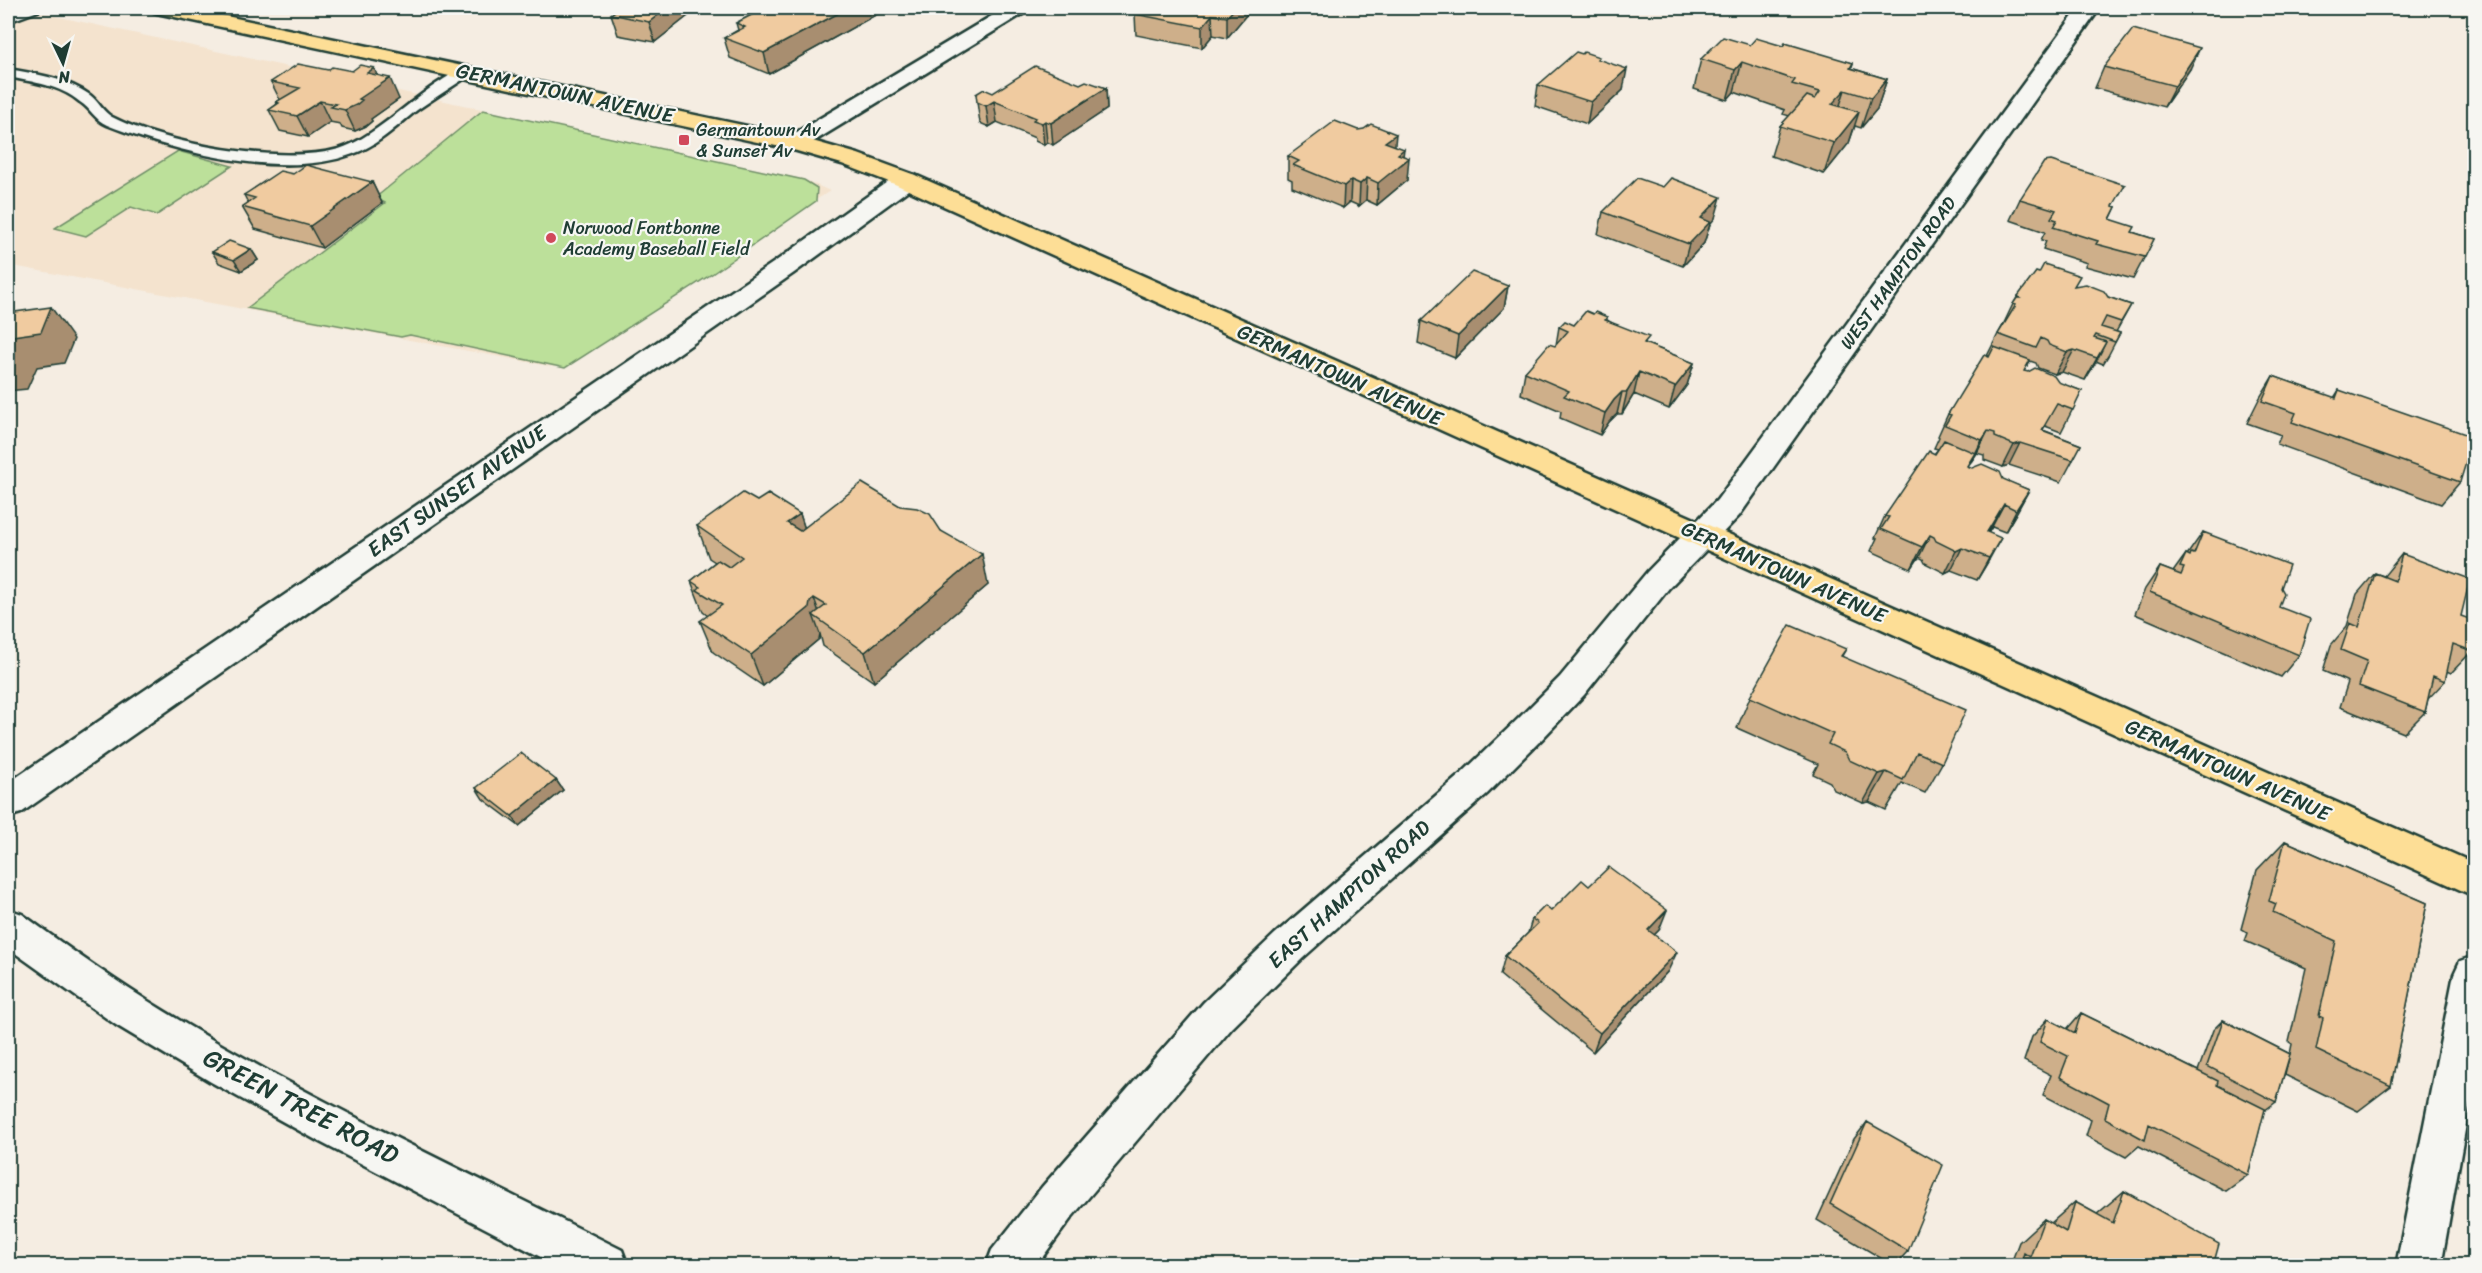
<svg xmlns="http://www.w3.org/2000/svg" width="2482" height="1273" font-family="Sriracha,sans-serif">
  <rect width="100%" height="100%" fill="#f5ede2"/>
  <filter id="ink" filterUnits="userSpaceOnUse"><feTurbulence type="fractalNoise" baseFrequency=".0167" numOctaves="2"/><feDisplacementMap in="SourceGraphic" scale="12" xChannelSelector="R" yChannelSelector="G"/><feConvolveMatrix kernelMatrix="1 2 1 2 8 2 1 2 1" color-interpolation-filters="sRGB"/></filter>
  <g filter="url(#ink)">
    <!-- built -->
    <path fill="#f4e3ce" d="M8 8H18L803 179 830 191 554 367 8 265Z"/>
    <!-- green -->
    <path fill="#bce09a" stroke="#6e8e67" stroke-width="1.5" d="M483 110 804 180 817 188 816 201 712 274 565 368 410 335 401 337 247 308 385 203 375 198Z
      M178 151 232 166 157 215 131 207 86 236 55 228Z"/>
    <g fill="none" stroke-linecap="round" stroke-linejoin="round">
      <defs>
        <path id="lane" d="M22 8H40L38 11 8 22V13Z
          M465 68 472 72 470 75C452 87 434 98 417 110 397 126 377 146 353 154 283 180 175 152 107 125 95 120 91 109 80 102 60 85 33 82 8 77V69C36 74 66 78 90 95 98 101 103 112 112 117 164 144 283 165 339 149 372 139 410 100 441 81 449 76 456 70 465 68Z"/>
        <path id="street" d="M1005 8H1030L1026 12 803 148 795 150 787 148 783 143 787 138Z
          M2079 8H2100L1739 516 1669 588 1584 695 1542 739 1487 794 1303 958 1232 1028 1072 1217 1036 1266H986L992 1250 1042 1187 1204 1002 1275 934 1461 774 1518 719 1560 677 1647 572 1717 500Z
          M906 173 915 175 918 180 915 185 794 273 21 813 8 817V783L776 261 897 175Z
          M8 909 22 914C68 948 115 981 164 1011 311 1101 469 1172 622 1250L628 1266H558L318 1141 211 1082 116 1025 8 948Z
          M2474 956V1079L2441 1266H2396L2454 974 2460 961Z"/>
        <path id="primary" d="M150 8H188L795 136 858 154 915 175 2474 863V896L897 185 842 164 790 149 161 14 154 12Z"/>
      </defs>
      <!-- lane casing -->
      <use href="#lane" stroke="#1f3d34" stroke-width="5"/>
      <!-- street casing -->
      <use href="#street" stroke="#1f3d34" stroke-width="5"/>
      <!-- primary casing -->
      <use href="#primary" stroke="#1f3d34" stroke-width="5"/>
      <!-- lane -->
      <use href="#lane" fill="#f6f6f2" fill-rule="evenodd"/>
      <!-- street -->
      <use href="#street" fill="#f6f6f2" fill-rule="evenodd"/>
      <!-- primary -->
      <use href="#primary" fill="#fdde96" fill-rule="evenodd"/>
    </g>
    <!-- wall -->
    <path fill="#ceaf8a" stroke="#1f3d34" stroke-width="1.5" d="M609 8H692L693 12 655 42 618 35 611 14 616 11 610 10Z
      M765 8H888L769 74 730 58 724 38 738 30 736 23Z
      M1141 8H1252L1227 38 1213 35 1202 48 1136 35 1135 14Z
      M1750 45 1783 46 1853 63 1851 68 1887 79 1877 109 1861 128 1855 126 1849 143 1824 174 1771 156 1780 126 1790 116 1783 114 1785 110 1734 92 1727 100 1694 89 1701 59Z
      M1599 60 1623 90 1587 124 1535 106 1538 85Z
      M2104 67 2190 69 2164 107 2095 88Z
      M328 70 378 75 399 99 371 119 372 121 366 126 355 131 342 128 340 124 330 122 308 137 280 131 269 110 277 104 276 102 280 100 271 82Z
      M1080 84 1106 88 1107 109 1053 145 1047 142 1044 145 1035 141V138L997 122 989 127 980 123 977 102 993 93Z
      M1395 146 1403 156 1407 180 1377 205 1366 200 1359 206 1350 202 1343 208 1292 187V180L1288 178V156Z
      M293 174 372 182 382 203 322 248 255 229 242 207 248 203 244 195Z
      M1663 187 1715 218 1710 224 1704 243 1683 266 1598 234 1603 212Z
      M2020 199 2116 207 2110 220 2132 232 2154 239 2133 279 2085 266 2087 263 2043 249 2046 241 2041 240 2045 232 2010 220Z
      M251 249 258 260 241 271 219 263 212 252Z
      M1508 286 1504 308 1455 358 1418 343 1421 321Z
      M2075 286 2131 305 2116 332 2120 333 2108 356 2103 364 2096 361 2085 380 2062 372 2055 374 2038 368 2036 363 2030 361 2024 371 2082 391 2061 432 2045 426 2043 430 2081 445 2061 482 2009 465 2003 467 1984 460V455L1977 453 1968 466 2029 490 2005 532 1992 527 1988 533 1989 560 1977 580 1951 570 1945 573 1925 563 1923 559 1919 557 1911 569 1871 551 1877 538H1875L1885 516 1938 449 1934 448 1939 437 1938 436 1948 414 1989 357V356H1987L1998 334 2003 325 2013 304 2018 296Z
      M1593 314 1607 317V320L1647 344 1694 363 1687 385 1669 409 1634 394 1622 414H1617L1609 422 1600 435 1560 418 1561 411 1521 394 1525 372 1556 345 1559 327 1574 325Z
      M2273 376 2334 398 2339 390 2460 482 2441 504 2277 444 2281 435 2247 423 2259 399Z
      M800 514 804 527 941 531 988 585 874 682 823 646 820 634 819 639 763 686 713 652 700 621 708 616 703 612 691 581 715 562 709 558 697 526Z
      M2203 532 2281 588 2279 607 2299 655 2281 677 2135 614 2145 589 2160 567 2173 572 2186 554 2187 555Z
      M2402 554 2461 616 2472 651 2451 673 2447 671 2445 681 2428 699 2425 712 2404 733 2340 707 2348 682 2323 671 2331 645 2347 626 2357 594 2375 573 2384 576Z
      M1846 649 1842 656 1942 763 1925 793 1902 783 1886 810 1869 802 1863 803 1834 790 1830 782 1813 774 1818 764 1737 728 1750 697Z
      M556 780 563 790 519 826 483 799 476 788Z
      M2285 841 2427 903 2391 1086 2358 1111 2285 1075 2289 1058 2276 1102 2264 1111 2248 1175 2226 1191 2139 1146 2126 1157 2086 1136 2091 1120 2043 1095 2051 1075 2024 1061 2032 1037 2048 1019 2067 1029 2081 1013 2198 1071 2213 1030 2223 1020 2290 1054 2292 1044 2289 1042 2306 968 2245 941 2248 933 2241 929 2257 870Z
      M1589 886 1659 930 1654 935 1668 971 1593 1052 1500 975 1505 956 1528 933 1532 919 1551 911Z
      M1867 1122 1908 1251 1894 1266 1817 1220 1854 1139Z
      M2124 1191 2213 1266H2010L2019 1242 2044 1219 2051 1223 2075 1202 2097 1214Z"/>
    <!-- shaded-wall -->
    <path fill="#a88e70" stroke="#1f3d34" stroke-width="1.5" d="M667 8H692L693 12 655 42 649 22Z
      M848 8H888L769 74 764 53Z
      M1235 8H1252L1227 38V17Z
      M1212 15 1213 35 1202 48V27Z
      M2200 48 2190 69 2164 107 2175 86Z
      M1742 62 1734 92 1727 100 1735 70Z
      M1853 63 1845 90 1835 120 1832 104 1850 68Z
      M374 68 381 84 390 78 399 99 371 119 372 121 366 126 355 131 345 110 359 99 367 73Z
      M1627 69 1623 90 1587 124 1591 102Z
      M1887 79 1877 109 1861 128 1871 98Z
      M1106 88 1107 109 1053 145 1051 123Z
      M320 101 330 122 308 137 297 116Z
      M994 101 997 122 989 127 986 106Z
      M1859 112 1849 143 1824 174 1834 143Z
      M1045 121 1047 142 1044 145 1042 123Z
      M1396 134 1394 155 1385 142Z
      M1404 149 1402 164 1409 158 1407 180 1377 205 1378 183 1398 154Z
      M1367 178 1366 200 1359 206 1360 184Z
      M1351 180 1350 202 1343 208 1344 186Z
      M372 182 382 203 322 248 310 226Z
      M1721 197 1715 218 1710 224 1704 243 1683 266 1689 244 1701 218Z
      M251 249 258 260 241 271 234 260Z
      M1508 286 1504 308 1455 358 1458 336Z
      M51 307 74 339 64 363 37 367 27 389 8 391V347L13 336Z
      M2106 342 2095 364 2085 380 2097 358Z
      M2074 350 2062 372 2055 374 2067 352Z
      M1694 363 1687 385 1669 409 1675 387Z
      M1639 372 1634 394 1622 414 1627 392Z
      M1622 392 1617 414 1609 422 1600 435 1605 413 1614 400Z
      M1988 431 1977 453 1971 462 1982 440Z
      M2020 443 2009 465 2003 467 2014 445Z
      M2029 490 2017 512 2005 532 2016 510Z
      M2004 504 1992 527 1975 554 1987 532Z
      M800 514 810 545 787 523Z
      M1930 535 1919 557 1911 569 1922 547Z
      M2001 538 1989 560 1977 580 1989 558Z
      M1962 548 1951 570 1945 573 1956 551Z
      M982 554 988 585 874 682 865 652Z
      M814 598 822 621 813 615 820 634 819 639 763 686 751 655Z
      M1886 772 1869 802 1863 803 1879 774Z
      M556 780 563 790 519 826 512 816Z
      M1667 910 1659 930 1640 949 1648 930Z
      M1677 952 1668 971 1593 1052 1600 1033Z"/>
    <!-- building -->
    <path fill="#f0cba0" stroke="#1f3d34" stroke-width="1.5" d="M620 8H667L649 22 611 14Z
      M765 8H848L764 53 724 38 745 27 736 23Z
      M1141 8H1235L1227 17 1212 15 1202 27 1135 14Z
      M2133 29 2200 48 2175 86 2104 67Z
      M1723 37 1750 45 1756 38 1783 46 1785 43 1853 63 1850 68 1887 79 1871 98 1845 90 1832 104 1859 112 1834 143 1780 126 1807 96 1815 99 1820 92 1792 84 1795 80 1742 62 1735 70 1701 59Z
      M1576 52 1582 54 1584 52 1599 57 1597 59 1627 69 1591 102 1538 85Z
      M298 64 328 70 332 67 352 71 360 65 374 68 367 73 390 78 359 99 362 100 356 105 345 110 331 107 336 104 320 101 297 116 269 110 279 103 276 102 300 88 271 82Z
      M1035 66 1080 84 1086 81 1106 88 1051 123 1045 121 1042 123 1033 120 1036 118 994 101 986 106 977 102 976 94 984 89 993 93Z
      M1335 121 1358 130 1364 129 1371 124 1396 134 1385 142 1404 149 1398 154 1409 158 1378 183 1367 178 1360 184 1351 180 1344 186 1293 165 1299 161 1288 156Z
      M2051 161 2125 185 2113 206 2116 207 2110 219 2135 227 2132 232 2154 239 2145 257 2096 244 2098 241 2053 227 2057 220 2051 218 2056 210 2020 199 2044 162Z
      M306 165 372 182 310 226 242 207 255 198 244 195 280 171 293 174Z
      M1637 178 1663 187 1671 178 1721 197 1701 218 1710 222 1689 244 1603 212Z
      M229 241 251 249 234 260 212 252Z
      M2044 264 2080 276 2074 286 2086 284 2104 291 2108 297 2131 305 2121 322 2106 317 2101 327 2120 333 2115 342 2096 335 2094 338 2106 342 2097 358 2074 350 2067 352 2049 345 2047 341 2041 338 2036 348 1998 334 2016 305 2013 304 2017 298H2020L2018 296 2036 272 2039 273Z
      M1472 272 1508 286 1458 336 1421 321Z
      M51 307 41 332 13 336 8 347V313Z
      M1586 311 1593 314 1595 312 1607 317 1605 320 1649 337 1644 343 1694 363 1675 387 1639 372 1627 392H1622L1614 400 1605 413 1564 396 1569 391 1525 372 1549 344 1555 346 1568 331 1559 327 1565 321 1574 325Z
      M1994 347 2030 360 2024 371 2028 372 2035 368 2054 376 2058 382 2082 391 2073 410 2057 404 2042 430 2081 445 2073 460 2020 443 2014 445 1995 437V433L1988 431 1982 440 1945 425 1951 415 1948 414 1984 355 1989 357Z
      M2273 376 2336 398 2339 390 2474 437 2460 482 2292 422 2296 413 2262 401Z
      M1944 440 1975 453 1967 466 1972 468 1982 464 2000 472 2003 479 2029 490 2016 510 2004 504 1987 532 2001 538 1989 558 1962 548 1956 551 1936 541 1934 537 1930 535 1922 547 1881 529 1889 517 1885 516 1929 451 1935 454Z
      M862 483 900 506 917 508 930 514 941 531 982 554 865 652 813 615 826 605 814 598 810 602 809 608 751 655 700 621 722 605 697 590 700 587 691 581 718 560 729 567 742 557 697 526 743 493 757 501 768 494 800 514 787 523 800 531Z
      M2203 532 2289 565 2281 588 2284 593 2279 607 2310 619 2299 655 2150 592 2160 567 2181 575 2184 568 2180 567 2186 554 2190 556 2191 553 2194 554Z
      M2402 554 2470 579 2461 616 2475 621V640L2472 651 2453 644 2445 681 2433 676 2425 712 2359 686 2367 661 2341 650 2350 623 2359 627 2375 573 2395 581Z
      M1790 625 1846 649 1841 656 1966 710 1942 763 1917 752 1903 780 1886 772 1879 774 1849 760 1845 752 1828 744 1833 734 1750 697Z
      M521 753 556 780 512 816 476 788Z
      M2285 841 2427 903 2391 1086 2316 1050 2323 1018 2319 1016 2336 941 2273 912 2276 904 2269 901Z
      M1609 867 1667 910 1648 930 1677 952 1600 1033 1505 956 1538 923 1532 919 1545 906 1551 911 1582 880 1589 886Z
      M2081 1013 2218 1081 2217 1085 2265 1109 2248 1175 2149 1124 2145 1140 2105 1118 2109 1103 2060 1077 2068 1056 2040 1042 2048 1019 2075 1033Z
      M2223 1020 2290 1054 2276 1102 2207 1066Z
      M1867 1122 1943 1165 1908 1251 1830 1204Z
      M2124 1191 2219 1244 2213 1266H2020L2024 1253 2030 1257 2044 1219 2066 1232 2075 1202 2113 1223Z"/>
  </g>
  <!-- markers -->
  <g fill="#d1495b" stroke="#f6f6f2" stroke-width="2">
    <rect x="678" y="134" width="12" height="12" rx="3"/>
    <circle cx="551" cy="238" r="6"/>
  </g>
  <g text-anchor="middle" dominant-baseline="central" stroke-width="4.5" stroke-linejoin="round" paint-order="stroke">
    <!-- far-poi labels -->
    <g font-size="18" fill="#1f3d34" stroke="#f6f6f2" text-anchor="start">
      <text x="696" y="130">Germantown Av<tspan x="696" dy="21">&amp; Sunset Av</tspan></text>
      <text x="563" y="228">Norwood Fontbonne<tspan x="563" dy="21">Academy Baseball Field</tspan></text>
    </g>
    <!-- far-street labels -->
    <g font-size="18" fill="#1f3d34" stroke="#f6f6f2">
      <text transform="translate(1898 273) rotate(-54)">WEST HAMPTON ROAD</text>
    </g>
    <!-- street labels -->
    <g font-size="21" fill="#1f3d34" stroke="#f6f6f2">
      <text transform="translate(565 93) rotate(12)">GERMANTOWN AVENUE</text>
      <text transform="translate(1340 375) rotate(24)">GERMANTOWN AVENUE</text>
      <text transform="translate(457 491) rotate(-35)">EAST SUNSET AVENUE</text>
      <text transform="translate(1784 572) rotate(24)">GERMANTOWN AVENUE</text>
      <text transform="translate(2228 770) rotate(24)">GERMANTOWN AVENUE</text>
      <text transform="translate(1349 894) rotate(-42)">EAST HAMPTON ROAD</text>
    </g>
    <!-- near-street labels -->
    <g font-size="26" fill="#1f3d34" stroke="#f6f6f2">
      <text transform="translate(301 1106) rotate(28)">GREEN TREE ROAD</text>
    </g>
  </g>
  <!-- margin -->
  <rect width="2482" height="1273" fill="none" stroke="#f6f6f2" stroke-width="30"/>
  <rect x="15" y="15" width="2452" height="1243" fill="none" stroke="#1f3d34" stroke-width="2" filter="url(#ink)"/>
  <!-- north arrow -->
  <g transform="translate(63 63) rotate(175)" stroke="#f6f6f2" stroke-width="4.5" paint-order="stroke">
  <path d="M0-4.5L10 22L0 15L-10 22Z" fill="#1f3d34"/>
  <text y="-9" font-size="16" font-weight="bold" text-anchor="middle" fill="#1f3d34">N</text>
  </g>
</svg>
